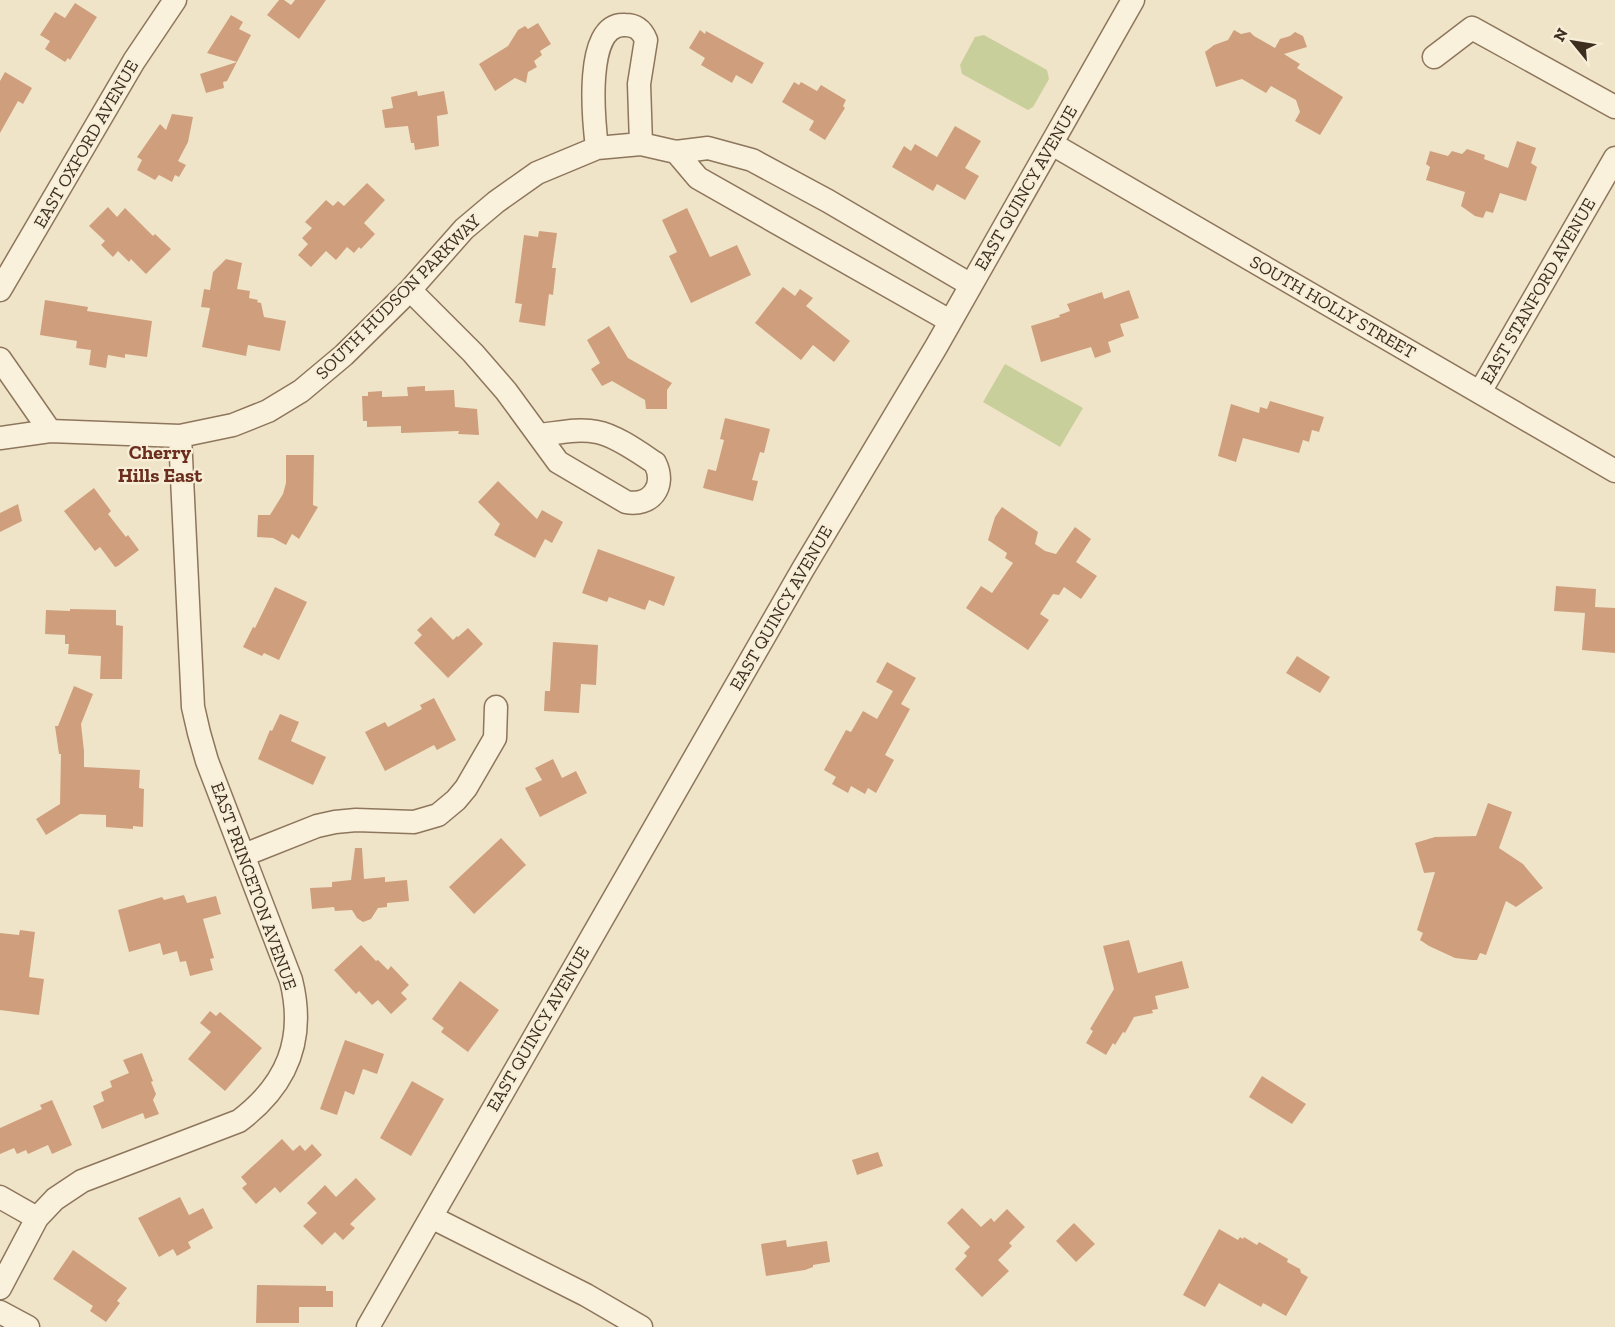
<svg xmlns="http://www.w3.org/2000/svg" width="1615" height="1327" font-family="'Zilla Slab',serif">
  <rect width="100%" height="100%" fill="#f0e4c8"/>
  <!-- green -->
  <path fill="#c9cf9b" d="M984 35 1047 70 1049 79 1033 107 1028 110 962 74 960 65 975 37Z
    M1005 364 1083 408 1060 447 983 402Z"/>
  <!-- building -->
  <path fill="#cf9f7d" d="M279 0H284L291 5 295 0H326L299 39 267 15Z
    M75 3 97 17 70 60 68 58 65 62 45 49 50 41 40 35 55 12 65 18Z
    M231 15 243 22 239 29 251 35 227 81 223 82 224 88 206 93 200 74 237 62 207 53Z
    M538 23 551 44 540 51 542 55 534 61 537 67 528 72 526 83 515 78 495 91 479 64 508 46 518 30 525 26 528 29Z
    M700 30 705 34 706 31 764 63 752 84 736 75 732 83 701 65 705 58 689 48Z
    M1234 30 1241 34 1250 32 1254 36 1275 48 1280 39 1290 36 1295 32 1303 36 1307 47 1284 54 1300 64 1297 68 1343 97 1320 135 1295 121 1300 112 1296 100 1271 86 1266 93 1242 79 1216 87 1205 52 1214 45 1228 40Z
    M5 72 32 88 23 104 18 101 0 133V81Z
    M794 82 799 85 801 82 817 91 821 85 846 100 843 106 845 108 825 140 809 130 814 121 782 102Z
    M417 91 418 96 444 91 448 114 437 116 439 146 415 150 414 143H411L408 126 385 128 382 110 393 108 391 97Z
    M172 114 193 117 188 142 178 161 186 165 179 177 175 175 172 182 159 175 155 180 137 170 142 160 137 157 160 124 166 130Z
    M955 126 981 141 965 168 979 176 965 200 937 184 933 191 892 167 904 146 911 151 915 144 937 157Z
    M1517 141 1536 148 1531 163 1537 167 1526 201 1500 193 1493 213 1486 211 1483 218 1475 216 1461 206 1465 192 1426 180 1430 167 1426 164 1430 151 1448 156 1452 151 1462 154 1467 149 1485 155 1484 159 1508 168Z
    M367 183 385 200 364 223 375 234 361 249 359 247 354 253 347 247 336 260 326 251 311 267 298 255 308 244 302 238 312 228 305 222 326 200 333 206 338 201 344 206Z
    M108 207 117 217 125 208 153 236 155 234 171 249 146 274 131 259 129 262 118 251 113 257 101 245 105 241 89 226Z
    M687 208 710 257 737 245 751 275 691 303 669 256 677 252 662 220Z
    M539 231 557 233 552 268H556L553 295 549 294 545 326 519 322 522 304 515 303 524 235 538 237Z
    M226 259 242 263 237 289 250 291 249 298 258 300 257 302 261 303 264 317 286 321 280 351 248 345 246 356 202 347 210 308 201 307 204 289 210 290 213 272Z
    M783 287 795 296 800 289 813 298 806 306 850 341 834 362 813 345 801 360 755 323Z
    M1129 290 1139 318 1120 324 1124 336 1108 342 1111 352 1095 358 1091 347 1041 362 1031 326 1060 317 1059 315 1070 311 1067 304 1102 292 1104 299Z
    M45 300 88 307 87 311 152 321 147 357 125 354V358L108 355 106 368 89 365 91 350 76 348 77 341 40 335Z
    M609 326 628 358 672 383 667 390V409H646L645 400 612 381 602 386 591 369 600 363 587 340Z
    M425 386V391L454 390 455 407 477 409 479 435 458 434 459 431 401 433V426L367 427V421H363L362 396H368V392L382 391V397L408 396 407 387Z
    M1270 401 1324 417 1319 432 1312 430 1309 442 1303 440 1299 453 1243 438 1236 462 1218 456 1231 404 1259 413 1260 407 1267 409Z
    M725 418 770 429 764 453 760 452 752 480 758 481 753 501 703 488 708 469 716 471 724 440 720 439Z
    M286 455H314L313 505 318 507 299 539 292 534 286 545 273 538 257 537 258 515H270L283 494 286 483Z
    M498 481 537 519 542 510 563 522 552 543 545 539 535 558 494 535 500 524 478 502Z
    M94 488 111 511 108 514 126 537 128 535 139 550 118 566 115 567 100 547 95 551 64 511Z
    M18 504 22 521 0 532V513Z
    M1002 507 1038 532 1035 544 1045 551 1056 554 1075 527 1091 539 1076 562 1097 576 1081 599 1064 587 1059 595 1053 594 1040 614 1049 620 1028 650 966 608 981 586 992 593 1013 563 1005 558 1007 553 988 540 995 517Z
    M598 549 675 577 664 606 649 600 645 610 609 597 607 602 582 593Z
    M1556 586 1596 589 1595 607 1615 608V653L1582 650 1585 613 1554 611Z
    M275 587 307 602 279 660 264 653 262 656 243 647 253 627 255 628Z
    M70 609 116 610V625L123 626 122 679H100L101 656 68 654 69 644H65V635L45 634 46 610 70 611Z
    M431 617 453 640 457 636 458 637 468 628 483 644 448 678 414 643 422 635 417 630Z
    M553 642 598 645 596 685 581 684 579 713 544 711 545 691H550Z
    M1297 656 1330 677 1320 693 1286 673Z
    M887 662 916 678 901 704 910 709 885 755 894 760 876 793 868 788 865 794 851 786 848 793 832 784 836 777 824 770 846 730 851 732 863 711 877 719 893 691 876 682Z
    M74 686 93 694 81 724 84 751V767L140 770 139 788 144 789 143 827 133 826V829L106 827V815L80 814 46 835 36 819 60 804 61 754H59L55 726H58Z
    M434 698 456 740 437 750 434 745 385 771 365 732 385 722 388 727 422 709 420 705Z
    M280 714 299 722 291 741 326 757 313 785 258 759 270 730 272 731Z
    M553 759 562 778 576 771 587 793 540 817 525 788 542 780 535 768Z
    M1488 803 1512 812 1499 848 1523 864 1543 888 1516 907 1506 901 1486 955 1480 953 1477 960H1472L1455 958 1429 946 1420 940 1423 933 1417 930 1435 872 1424 873 1415 843 1435 837 1476 836Z
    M501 838 526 865 474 914 449 887Z
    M355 848H362L364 879 385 877V882L407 880 409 901 387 903V907L378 908 371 919 363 922 357 918 352 910 335 911 334 907 312 909 310 888 332 887V882L351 880Z
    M184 895 187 903 216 896 221 914 203 919 214 958 210 959 213 970 190 976 186 961 180 962 177 951 163 955 160 943 129 952 118 910 162 897 164 900Z
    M20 930 35 932 29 977 44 979 39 1015 0 1010V933L19 935Z
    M1129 940 1138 973 1182 961 1189 988 1155 996 1158 1009 1152 1010 1153 1013 1134 1017 1125 1033 1123 1032 1115 1045 1113 1043 1106 1055 1086 1043 1093 1031 1090 1029 1114 989 1103 946Z
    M361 945 376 961 378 960 388 970 391 966 409 985 401 993 407 999 391 1014 378 1000 372 1005 359 991 356 994 334 970Z
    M460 981 499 1010 468 1052 441 1032 444 1028 432 1019Z
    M210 1011 216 1016 220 1012 262 1048 225 1091 188 1059 211 1032 200 1023Z
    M345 1040 384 1054 377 1074 363 1069 354 1095 345 1091 337 1115 320 1109Z
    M142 1053 153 1081 151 1082 156 1094 153 1100 159 1114 145 1119 143 1113 102 1129 93 1106 104 1101 101 1092 112 1087 110 1081 129 1073 123 1060Z
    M1262 1076 1306 1104 1292 1124 1249 1097Z
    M412 1081 444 1099 411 1156 380 1138Z
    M52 1100 72 1145 52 1154 48 1145 28 1154 26 1150 17 1154 14 1148 0 1154V1128L42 1109 40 1105Z
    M282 1139 293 1151 300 1145 305 1151 312 1144 322 1155 280 1193 275 1187 256 1204 242 1188 247 1184 241 1177Z
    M878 1152 883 1166 857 1175 852 1160Z
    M356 1178 376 1199 350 1224 355 1228 343 1240 335 1232 322 1245 303 1226 317 1213 307 1203 325 1185 336 1197Z
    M180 1197 189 1215 203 1208 213 1228 188 1242 191 1248 177 1256 173 1249 159 1257 138 1218Z
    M962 1208 981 1227 991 1218 994 1222 1007 1209 1025 1227 1009 1243 1012 1246 998 1260 1009 1271 982 1297 955 1269 967 1256 964 1253 970 1247 947 1223Z
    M1074 1223 1095 1244 1076 1262 1056 1241Z
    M1219 1229 1238 1240 1240 1237 1243 1239 1244 1237 1257 1245 1259 1242 1288 1259 1287 1262 1300 1269 1301 1273 1308 1277 1286 1316 1263 1303 1261 1307 1219 1283 1205 1307 1183 1295Z
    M786 1240 787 1247 827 1241 830 1262 813 1265V1267L805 1270 766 1276 761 1244Z
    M73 1250 127 1288 117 1301 120 1303 106 1322 90 1311 93 1306 53 1279Z
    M257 1285 326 1286V1291H333V1307H299V1323H256Z"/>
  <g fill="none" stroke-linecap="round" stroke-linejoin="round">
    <defs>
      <path id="minor" d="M1434 57 1472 28 1615 107
        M1052 144 1615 471
        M597 148C594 123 583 22 625 25 636 25 642 30 646 40L639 84 641 144
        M676 152 698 178 950 321
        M0 290 134 61 175 0
        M410 290 473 353 506 391 558 462 626 502C650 507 667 487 655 463 640 453 615 435 597 432 578 428 558 433 540 435
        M0 359 50 431
        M1480 392 1615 158
        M0 438 50 431 180 436 233 425 268 411 301 391 344 355 410 290 464 229 496 202 537 173 597 148 641 144 676 152 708 148 752 160 828 201 971 285
        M244 855 317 826 335 822 356 820 414 822 438 815 456 800 466 788 495 738 496 707
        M0 1197 37 1218
        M431 1217 586 1295 641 1327
        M0 1288 37 1218 55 1199 82 1181 239 1121C287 1085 306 1040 291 980L207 761 199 733 193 707 180 436
        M0 1312 28 1327
        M368 1327 803 569 936 347 1133 0"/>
    </defs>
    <!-- minor casing -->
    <use href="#minor" stroke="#8d765c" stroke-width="25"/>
    <!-- minor -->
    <use href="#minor" stroke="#faf1dc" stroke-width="22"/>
  </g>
  <g text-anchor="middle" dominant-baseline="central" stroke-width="4.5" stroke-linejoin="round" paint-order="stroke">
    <!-- street labels -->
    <g font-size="18" fill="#3d2e20" stroke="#f7eed8">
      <text transform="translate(86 144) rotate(-60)">EAST OXFORD AVENUE</text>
      <text transform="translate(1026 188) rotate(-60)">EAST QUINCY AVENUE</text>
      <text transform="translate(1538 291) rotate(-60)">EAST STANFORD AVENUE</text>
      <text transform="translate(398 297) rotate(-45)">SOUTH HUDSON PARKWAY</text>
      <text transform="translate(1333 307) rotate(30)">SOUTH HOLLY STREET</text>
      <text transform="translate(781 608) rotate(-60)">EAST QUINCY AVENUE</text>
      <text transform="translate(254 886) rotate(70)">EAST PRINCETON AVENUE</text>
      <text transform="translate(538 1029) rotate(-60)">EAST QUINCY AVENUE</text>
    </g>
    <!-- neighbourhood labels -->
    <g font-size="20" font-weight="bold" fill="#6b2e1e" stroke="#f7eed8">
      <text x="160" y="452">Cherry<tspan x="160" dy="23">Hills East</tspan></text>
    </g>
  </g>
  <!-- north arrow -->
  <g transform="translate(1573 42) rotate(300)" stroke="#f7eed8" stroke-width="4.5" paint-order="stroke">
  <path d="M0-4.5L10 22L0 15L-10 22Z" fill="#3d2e20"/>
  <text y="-9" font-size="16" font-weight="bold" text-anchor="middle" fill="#3d2e20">N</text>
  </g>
</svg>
